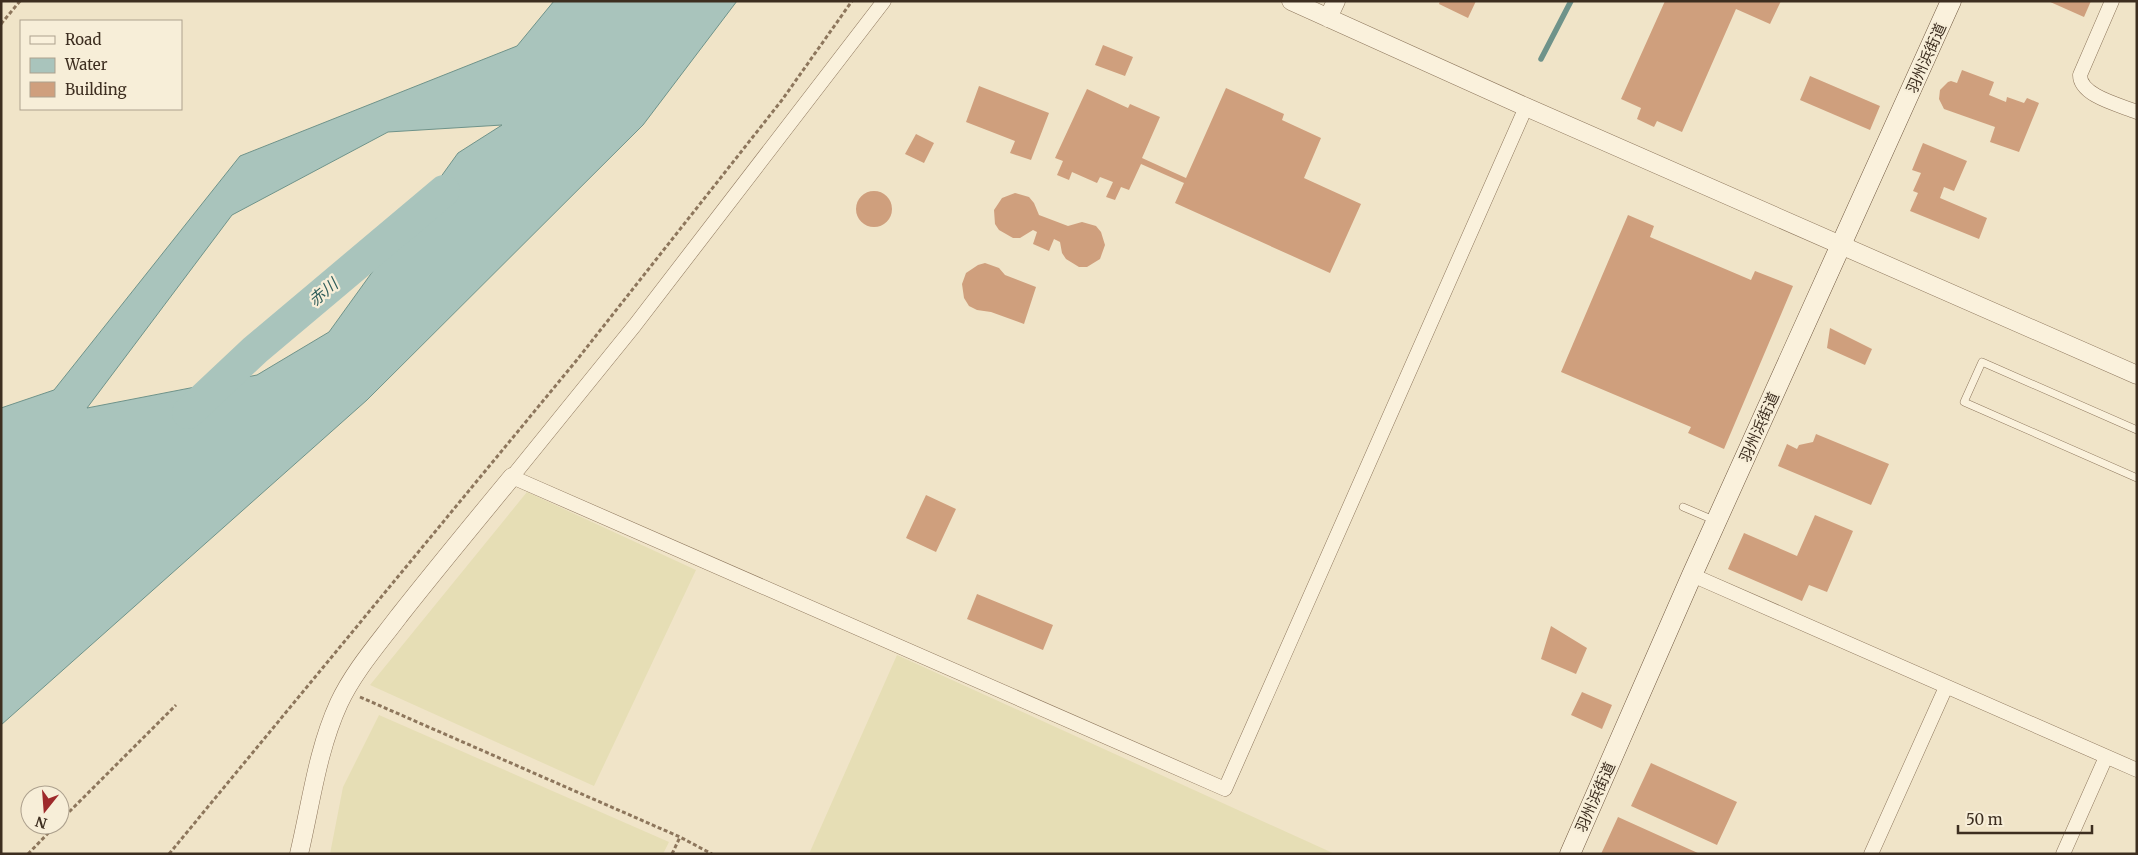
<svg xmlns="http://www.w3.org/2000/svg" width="2138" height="855" font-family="Merriweather,'Noto Sans JP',serif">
  <rect width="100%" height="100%" fill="#f0e4c8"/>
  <!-- farmland -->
  <path fill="#e6deb5" d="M527 492 696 570 594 786 370 685Z
    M897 655 1335 854H809Z
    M379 715 669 842 663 854H330L343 787Z"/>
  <!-- water -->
  <path fill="#a9c4bc" stroke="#6f938a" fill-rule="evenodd" d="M554 1H737L643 125 367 400 1 725V408L54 390 240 156 517 46ZM502 125 458 153 329 332 257 375 87 408 232 215 388 132Z"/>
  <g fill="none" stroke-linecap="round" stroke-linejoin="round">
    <!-- stream -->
    <path stroke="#6f938a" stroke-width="5.5" d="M1541 59 1571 1"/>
    <!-- river -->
    <path stroke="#a9c4bc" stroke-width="32" d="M188 413 255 350 444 191"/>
  </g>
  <!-- building -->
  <path fill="#cf9f7d" d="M1440 1H1476L1468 18 1439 4Z
    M1665 1H1781L1770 24 1736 9 1682 132 1657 121 1654 127 1637 119 1641 108 1621 99Z
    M2048 1H2091L2084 17Z
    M1103 45 1133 57 1125 76 1095 65Z
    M1962 70 1994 82 1989 95 2006 102 2007 97 2024 103 2027 98 2039 103 2019 152 1990 142 1995 127 1944 109 1939 99 1940 90 1948 82 1951 81 1957 83Z
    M1810 76 1880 106 1870 130 1800 100Z
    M979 86 1049 113 1031 160 1010 153 1015 141 966 122Z
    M1226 88 1284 114 1282 120 1321 138 1304 178 1361 204 1330 273 1175 203 1184 183 1141 164 1129 190 1121 187 1115 200 1106 197 1113 182 1100 177 1097 183 1072 172 1069 180 1057 175 1063 161 1055 158 1087 89 1128 108 1130 104 1160 117 1142 158 1186 178Z
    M916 134 934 143 924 163 905 154Z
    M1923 143 1967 161 1954 191 1944 187 1940 198 1987 218 1979 239 1910 211 1918 193 1913 191 1921 173 1912 170Z
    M856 209a18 18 0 1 1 36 0a18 18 0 1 1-36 0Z
    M1015 193 1029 197 1034 203 1039 215 1068 226 1082 222 1096 226 1101 232 1105 245 1100 259 1087 267H1079L1066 259 1062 253 1060 242 1054 239 1049 251 1033 244 1037 232 1033 230 1020 238H1013L999 230 995 224 994 210 1002 198Z
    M1628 215 1654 226 1650 237 1751 280 1755 271 1793 286 1724 449 1688 433 1691 427 1561 372Z
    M985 263 999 268 1005 275 1036 287 1024 324 991 312 977 310 969 306 964 298 962 284 966 273 978 265Z
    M1830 328 1872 349 1865 365 1827 348Z
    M1816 434 1889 464 1871 505 1778 466 1787 444 1797 449 1799 445 1813 442Z
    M926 495 956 509 936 552 906 538Z
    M1815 515 1853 531 1827 592 1809 585 1802 601 1728 569 1744 533 1797 556Z
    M977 594 1053 625 1043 650 967 619Z
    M1551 626 1587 648 1576 674 1541 659Z
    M1582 692 1612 705 1602 729 1571 715Z
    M1651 763 1737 802 1717 845 1631 806Z
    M1618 817 1700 854H1601Z"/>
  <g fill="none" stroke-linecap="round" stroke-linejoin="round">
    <defs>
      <path id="service" d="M2137 430 1982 362 1964 402 2137 478
        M1683 507 1716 521"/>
      <path id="minor" d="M884 1 635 325 512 477 1225 789 1526 107
        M2112 1 2080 75C2080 96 2120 105 2137 112
        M1692 575 2137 770
        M1871 854 1946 687
        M2063 854 2106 757"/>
      <path id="tertiary" d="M1291 1 1526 107 2137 375
        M1328 18 1336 1
        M299 854C311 804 317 751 339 703 354 671 378 644 399 616 436 569 474 523 512 477"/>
      <path id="secondary" d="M1570 854 1692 575 1951 1"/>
    </defs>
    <!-- service casing -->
    <use href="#service" stroke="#8d765c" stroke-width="8"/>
    <!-- minor casing -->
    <use href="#minor" stroke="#8d765c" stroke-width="15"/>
    <!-- tertiary casing -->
    <use href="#tertiary" stroke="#8d765c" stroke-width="19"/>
    <!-- secondary casing -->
    <use href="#secondary" stroke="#6f573f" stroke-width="21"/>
    <!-- path -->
    <path stroke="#8d765c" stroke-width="3" stroke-dasharray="4 2.5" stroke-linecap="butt" d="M1 24 20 1
      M360 697 680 837 712 854
      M60 821 176 705
      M28 854 56 825
      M169 854 576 361 782 100 852 1
      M672 854 680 837"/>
    <!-- service -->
    <use href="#service" stroke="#faf1dc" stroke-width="7"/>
    <!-- minor -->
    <use href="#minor" stroke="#faf1dc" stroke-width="14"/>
    <!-- tertiary -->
    <use href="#tertiary" stroke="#faf1dc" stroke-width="18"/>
    <!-- secondary -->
    <use href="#secondary" stroke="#faf1dc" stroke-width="20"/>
  </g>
  <g text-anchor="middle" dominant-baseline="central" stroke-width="4.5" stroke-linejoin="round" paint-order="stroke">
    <!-- street labels -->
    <g font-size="15" fill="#3d2e20" stroke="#f7eed8">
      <text transform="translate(1926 58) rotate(-66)">羽州浜街道</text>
      <text transform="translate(1759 427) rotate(-66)">羽州浜街道</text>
      <text transform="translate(1595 797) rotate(-66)">羽州浜街道</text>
    </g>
    <!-- water labels -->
    <g font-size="16" font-style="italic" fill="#2f5d5a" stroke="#f7eed8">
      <text transform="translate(323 292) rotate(-40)">赤川</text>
    </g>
  </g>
  <!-- border -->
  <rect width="2138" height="855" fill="none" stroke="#3d2e20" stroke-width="5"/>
  <!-- legend -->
  <rect x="20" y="20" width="162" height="90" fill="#f7eed8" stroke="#ada18e"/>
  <rect x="30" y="36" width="25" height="8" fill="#faf1dc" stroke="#ada18e"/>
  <text x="65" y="45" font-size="15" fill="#3d2e20">Road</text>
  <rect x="30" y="58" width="25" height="15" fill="#a9c4bc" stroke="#ada18e"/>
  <text x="65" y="70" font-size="15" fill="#3d2e20">Water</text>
  <rect x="30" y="82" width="25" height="15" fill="#cf9f7d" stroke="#ada18e"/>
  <text x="65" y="95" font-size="15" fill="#3d2e20">Building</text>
  <!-- north arrow -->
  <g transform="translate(45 810) rotate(197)"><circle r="24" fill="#f7eed8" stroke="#ada18e"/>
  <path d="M0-4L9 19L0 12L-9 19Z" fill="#9e2a2b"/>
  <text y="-8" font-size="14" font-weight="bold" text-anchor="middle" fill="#3d2e20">N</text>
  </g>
  <!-- scale -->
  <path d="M1958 825v8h134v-8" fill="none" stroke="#3d2e20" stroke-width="2.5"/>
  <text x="1966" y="825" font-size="15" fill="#3d2e20" stroke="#f7eed8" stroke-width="4" paint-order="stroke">50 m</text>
</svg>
